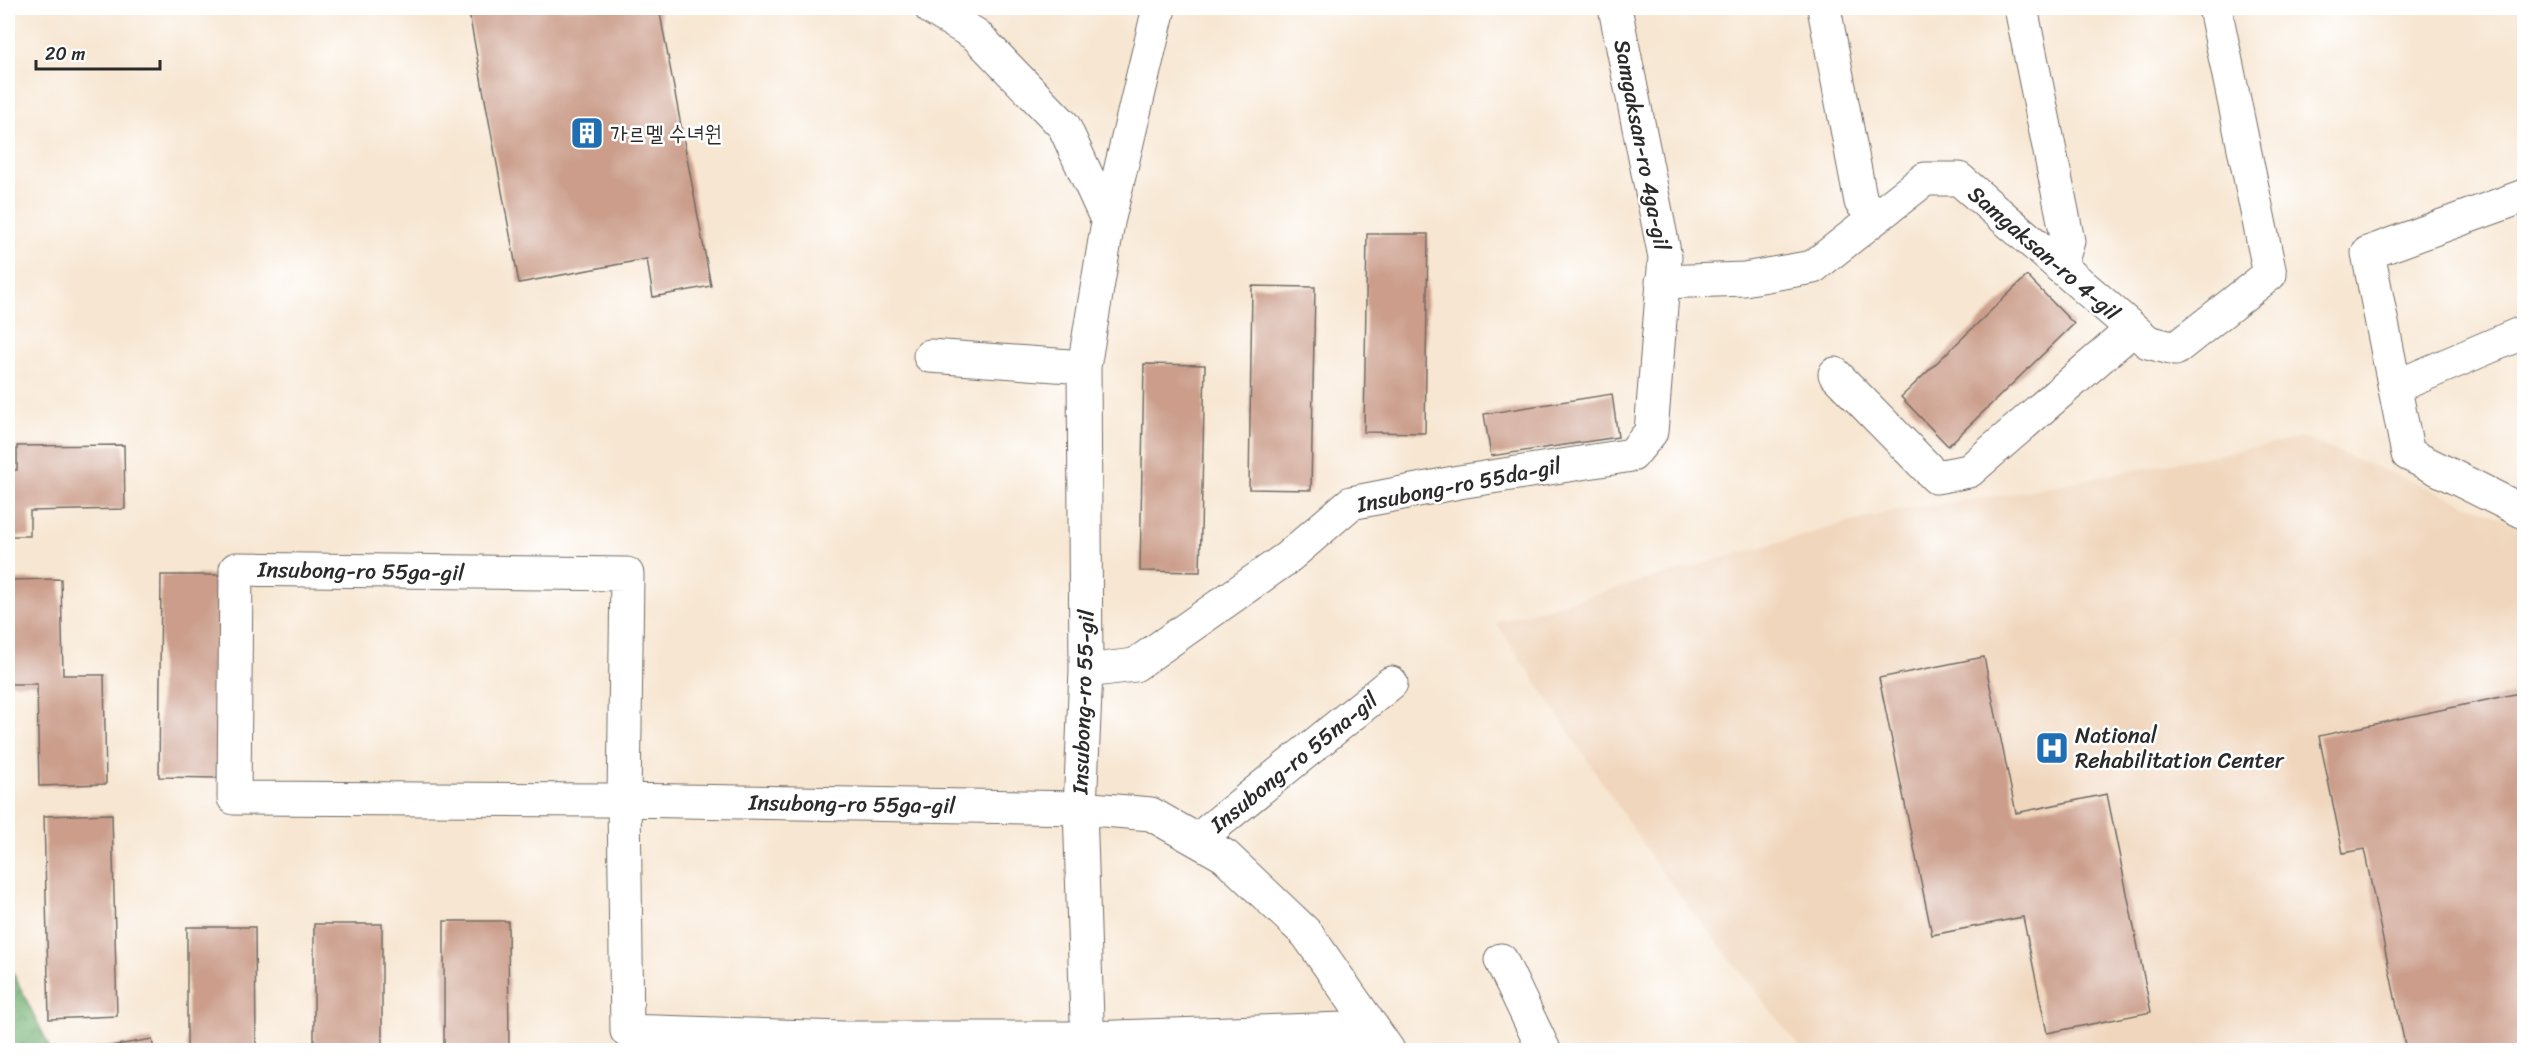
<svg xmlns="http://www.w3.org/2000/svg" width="2532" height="1058" font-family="Sriracha,'Poor Story',sans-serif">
  <defs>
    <pattern id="forest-crowns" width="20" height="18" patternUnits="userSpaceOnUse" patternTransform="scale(1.5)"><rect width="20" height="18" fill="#73b071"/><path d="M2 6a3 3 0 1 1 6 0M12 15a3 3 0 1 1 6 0" fill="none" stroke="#5f8f5d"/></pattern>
  </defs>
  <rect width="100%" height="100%" fill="#fff"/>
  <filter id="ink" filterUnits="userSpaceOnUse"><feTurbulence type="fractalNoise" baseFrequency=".0167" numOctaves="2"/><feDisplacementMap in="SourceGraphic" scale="12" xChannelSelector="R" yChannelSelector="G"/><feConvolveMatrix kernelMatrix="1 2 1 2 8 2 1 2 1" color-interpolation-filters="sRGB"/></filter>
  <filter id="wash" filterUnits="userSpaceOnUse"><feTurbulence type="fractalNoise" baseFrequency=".008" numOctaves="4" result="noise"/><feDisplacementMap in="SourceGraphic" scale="24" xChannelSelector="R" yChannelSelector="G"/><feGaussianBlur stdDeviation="1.35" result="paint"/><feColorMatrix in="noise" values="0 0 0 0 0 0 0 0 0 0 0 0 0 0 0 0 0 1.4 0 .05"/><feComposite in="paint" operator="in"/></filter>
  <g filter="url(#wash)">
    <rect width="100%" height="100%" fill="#f7e6d1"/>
    <!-- built -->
    <path fill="#f0d6bc" d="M2303 438 2524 527V1050H1802L1663 874 1496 622 1887 512 2016 493Z"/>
    <!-- forest -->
    <path fill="url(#forest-crowns)" stroke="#4f6e4e" stroke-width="1.5" d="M8 947 12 971 51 1050H8Z"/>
    <g id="blocks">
      <!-- building -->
      <path fill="#cb9d8a" d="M468 8H659L711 286 653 297 647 259 519 283Z
        M1367 234H1428L1425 433 1364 432Z
        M2027 276 2074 324 1948 446 1901 397Z
        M1252 286 1315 287 1311 490 1249 489Z
        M1144 364 1205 365 1200 572 1140 571Z
        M1612 394 1618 437 1491 456 1484 414Z
        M124 445 125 509 30 511V536H8V470H17V446Z
        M161 575H221L218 778 159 777Z
        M61 579 63 675H104L106 784 39 786 37 684H8V580Z
        M1984 657 2016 813 2107 794 2151 1012 2047 1033 2023 917 1932 935 1879 678Z
        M2524 692V1050H2406L2364 849 2343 853 2319 736Z
        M112 814 117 1016 49 1019 44 816Z
        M444 921H508L509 1050H444Z
        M314 924H382V1050H314Z
        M187 927H255L256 1050H187Z
        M152 1039 154 1050H94L93 1049Z"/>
    </g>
  </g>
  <g filter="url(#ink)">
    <use href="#blocks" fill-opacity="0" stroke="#726c65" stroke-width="1.5"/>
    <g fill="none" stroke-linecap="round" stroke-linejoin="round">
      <defs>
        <path id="minor" d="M931 8 976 35 1064 126 1108 222
          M1824 8 1861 202 1877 216
          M2021 8 2068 241 2060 267
          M2524 196 2368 253 2408 454 2524 512
          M1662 282 1744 279 1813 267 1925 179H1959L2148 342 2175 349 2270 274 2215 8
          M930 356 1084 367
          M1835 374 1936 477 1969 471 2133 329
          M2395 387 2524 332
          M1086 671 1135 665 1287 558 1351 503 1459 482 1632 455 1651 432 1665 257 1615 8
          M1197 840 1391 683
          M1501 960 1544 1050
          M1373 1028 1088 1038H843L627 1031 624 800 627 574 236 569 234 798 605 800H624L1080 808 1151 814 1225 856 1307 934 1388 1050
          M1088 1050 1080 808 1086 671 1084 367 1108 222 1159 8"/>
      </defs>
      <!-- minor casing -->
      <use href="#minor" stroke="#726c65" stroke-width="35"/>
      <!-- minor -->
      <use href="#minor" stroke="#fff" stroke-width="33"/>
    </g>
  </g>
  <!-- icons -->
  <defs>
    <symbol id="building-square" viewBox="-11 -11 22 22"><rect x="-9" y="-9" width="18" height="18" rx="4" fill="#1f6fb2" stroke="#fff"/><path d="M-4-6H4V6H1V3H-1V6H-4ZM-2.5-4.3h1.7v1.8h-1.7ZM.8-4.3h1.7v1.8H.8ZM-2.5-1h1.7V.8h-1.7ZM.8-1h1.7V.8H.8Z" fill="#fff"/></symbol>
    <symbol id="hospital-square" viewBox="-11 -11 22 22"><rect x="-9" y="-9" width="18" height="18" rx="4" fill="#1f6fb2" stroke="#fff"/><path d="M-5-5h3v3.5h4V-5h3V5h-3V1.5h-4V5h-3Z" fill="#fff"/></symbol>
  </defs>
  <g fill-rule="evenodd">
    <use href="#building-square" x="568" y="114" width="38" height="38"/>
    <use href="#hospital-square" x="2033" y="729" width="38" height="38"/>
  </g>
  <g text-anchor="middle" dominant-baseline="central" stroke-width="5" stroke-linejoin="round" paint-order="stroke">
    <!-- poi labels -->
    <g font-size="22" fill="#2b2b2b" stroke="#fff" text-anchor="start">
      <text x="610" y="133">가르멜 수녀원</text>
      <text x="2075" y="735">National<tspan x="2075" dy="25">Rehabilitation Center</tspan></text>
    </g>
    <!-- street labels -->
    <g font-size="22" fill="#2b2b2b" stroke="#fff">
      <text transform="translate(1642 145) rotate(79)">Samgaksan-ro 4ga-gil</text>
      <text transform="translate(2044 253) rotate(41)">Samgaksan-ro 4-gil</text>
      <text transform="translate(1459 485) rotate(-11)">Insubong-ro 55da-gil</text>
      <text transform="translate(361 571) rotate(1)">Insubong-ro 55ga-gil</text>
      <text transform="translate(1083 702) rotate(-88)">Insubong-ro 55-gil</text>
      <text transform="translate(1294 762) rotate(-39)">Insubong-ro 55na-gil</text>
      <text transform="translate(852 804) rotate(1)">Insubong-ro 55ga-gil</text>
    </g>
  </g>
  <!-- margin -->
  <rect width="2532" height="1058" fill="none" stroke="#fff" stroke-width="30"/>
  <!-- scale -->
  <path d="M36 60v9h124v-9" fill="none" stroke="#2b2b2b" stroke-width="3"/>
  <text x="45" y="60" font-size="18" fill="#2b2b2b" stroke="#ffffff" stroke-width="4.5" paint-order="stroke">20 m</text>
</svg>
